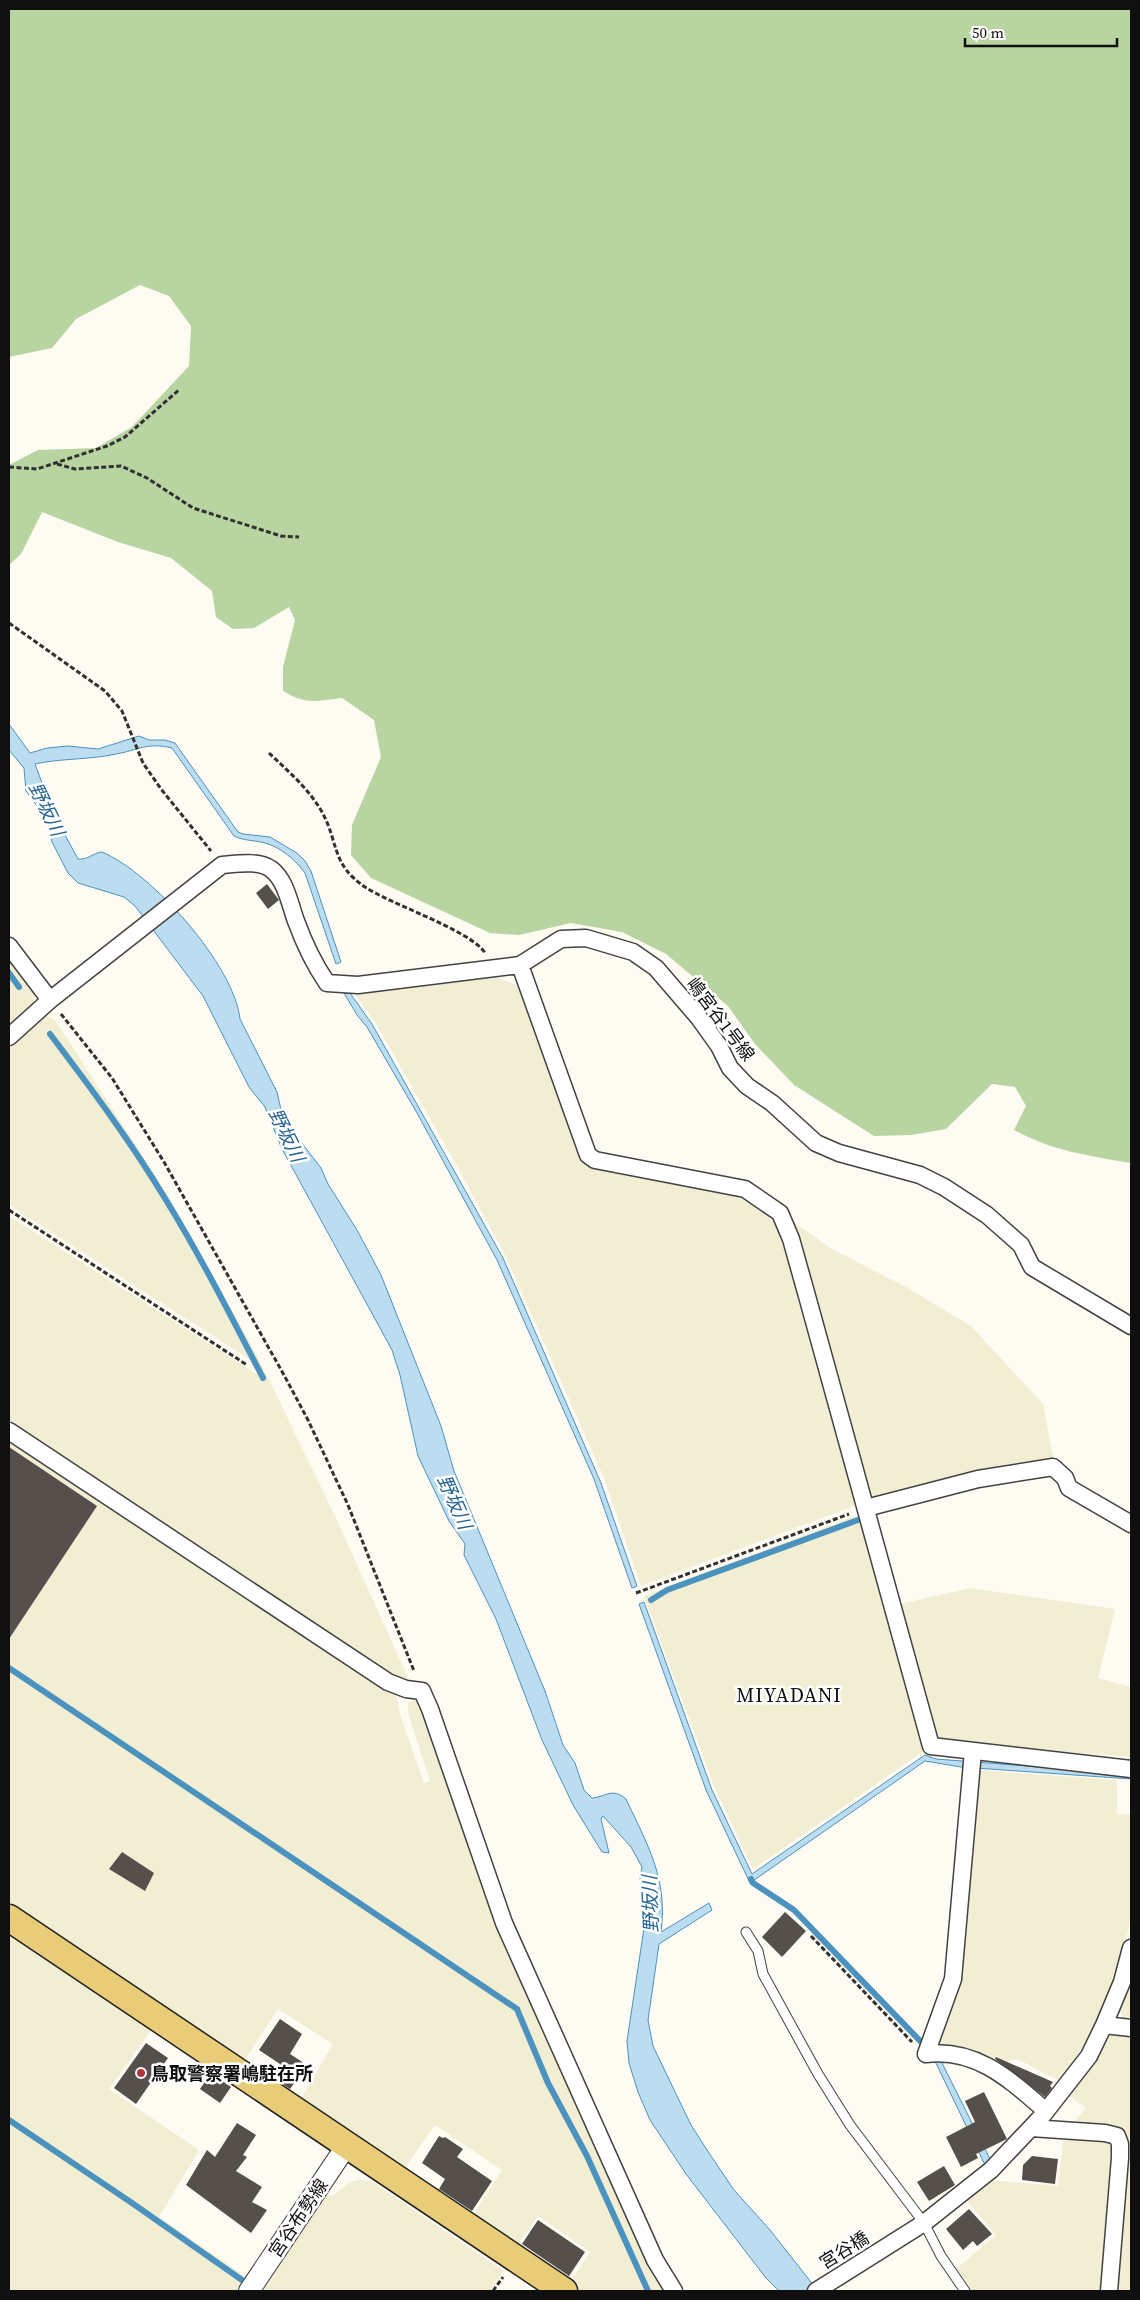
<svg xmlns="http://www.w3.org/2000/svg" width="1140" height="2300" font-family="'Source Serif 4','Noto Sans JP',serif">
  <rect width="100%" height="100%" fill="#fdfbf2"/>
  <!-- farmland -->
  <path fill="#f1eed4" d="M9 955 32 987 34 996 32 1005 9 1028Z
    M495 977 517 985 522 994 577 1148 581 1159 588 1166 726 1192 756 1206 776 1224 783 1234 855 1500 854 1506 641 1586 604 1478 506 1257 456 1164 375 1022 353 992Z
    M45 1015 54 1019 59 1026 165 1191 259 1359 335 1516 410 1682 404 1683 9 1424V1216L258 1375 252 1361 9 1205V1044L41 1017Z
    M790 1219 830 1248 906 1287 971 1326 1043 1404 1054 1462 875 1499 870 1496Z
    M9 1434 395 1690 400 1715 424 1783 430 1781 408 1713V1703L415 1700 424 1711 667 2291H578L569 2285 590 2252 538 2216 515 2248 471 2218 502 2170 435 2125 402 2172 299 2102 333 2044 278 2009 243 2063 9 1907Z
    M852 1517 861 1518 924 1751 753 1869 715 1789 644 1596Z
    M970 1588 1115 1609 1098 1678 1131 1687V1757L968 1745 940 1739 935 1736 900 1604Z
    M977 1770 1117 1780V1814H1131V1919L1117 1977 1089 2037 1060 2081 1017 2059 996 2065 934 2045 955 1979Z
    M10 1935 152 2029 109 2089 199 2150 159 2217 246 2277 237 2291H9Z
    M1131 1976V2021H1126L1118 2009Z
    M1108 2035 1131 2037V2291H1113L1124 2146 1070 2127 1086 2108 1068 2095Z
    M1064 2135 1115 2141 1105 2291H970L955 2270 996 2235 966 2200 989 2180 1058 2186Z
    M360 2180 371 2181 504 2271 490 2291H261L327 2194 332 2196 350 2182Z"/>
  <!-- forest -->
  <path fill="#b8d4a0" d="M9 9H1131V1163C1089 1156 1052 1151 1014 1130L1026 1106 1015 1087 992 1084 946 1129 911 1135 874 1136 794 1085 755 1044 728 1006 666 954 622 932 571 923 519 935 490 933 371 878 351 855 352 825 381 757 374 720 342 698C316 701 306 705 283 691V667L295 620 289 607 254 628 233 629 216 617 212 591 171 558 118 542 42 512 21 554 9 565V465L38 450 96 448 132 427 189 366 191 326 169 296 140 285 76 319 52 348 9 357Z"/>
  <!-- water -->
  <path fill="#bcddf0" stroke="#4b92be" d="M9 724 30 753 47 748 68 746 98 749 139 736 149 740H165L175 743 238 832 243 834 270 837 297 853 305 861 311 871 341 962 336 964 305 873C296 860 280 847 265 843 254 840 244 841 234 836L172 748C147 742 139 750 116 754 89 760 62 758 35 764L53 813 78 859C88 860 93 853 102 852 152 873 234 965 240 1019L277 1092 282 1114 289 1120 294 1133 321 1168 328 1184 357 1230 381 1275 441 1426 454 1471 545 1691 563 1745 575 1763 584 1790 592 1798C606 1797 612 1787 626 1799 648 1846 668 1879 661 1932L709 1903 712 1910 659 1944 648 2020 653 2046 691 2125 709 2153 734 2190 770 2230 818 2291H779L766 2278 686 2174 650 2120 638 2092 629 2063 627 2041 643 1935 646 1906 640 1878 642 1867 631 1847 603 1816 601 1819 609 1853 602 1852 573 1805 542 1740 496 1619 464 1555 465 1544 449 1521 418 1456 400 1375 392 1350 282 1149 265 1107 249 1087 203 996 135 906 124 897 78 883 68 873 52 842 46 818 26 791 24 768 9 750Z
    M344 993H350L372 1024 503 1258 601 1483 637 1586 632 1588 594 1479 497 1260 417 1113 367 1027 357 1015Z
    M644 1602 712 1790 752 1874 925 1755 936 1759 1131 1774V1779L961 1767 925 1761 750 1883 706 1790 639 1604Z
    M938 2055 990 2159 985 2165 933 2057Z"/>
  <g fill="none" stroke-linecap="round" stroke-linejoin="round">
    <!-- stream -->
    <path stroke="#4b92be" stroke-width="6" d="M9 973 19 987
      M50 1034C91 1088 131 1142 166 1200 201 1257 232 1318 263 1378
      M651 1600 667 1590 858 1520
      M9 1668 517 2009 548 2083 587 2156 648 2291
      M751 1879 753 1883 794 1910 924 2045
      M9 2120 132 2203 242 2280"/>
  </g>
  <!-- building -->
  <path fill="#56504c" d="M267 884 279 900 268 909 256 893Z
    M9 1447 97 1506 9 1639Z
    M122 1852 154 1873 145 1891 109 1869Z
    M785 1912 806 1931 782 1957 762 1937Z
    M280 2019 302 2034 290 2054 307 2065 290 2089 272 2077 280 2064 259 2050Z
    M146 2043 168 2058 136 2104 114 2088Z
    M996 2057 1053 2082 1050 2086 1052 2088 1045 2097 995 2059Z
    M211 2073 231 2087 220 2103 200 2089Z
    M984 2092 1007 2139 976 2154 978 2158 961 2167 946 2137 975 2122 965 2101Z
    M237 2123 256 2135 243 2155 247 2157 236 2171 262 2187 252 2202 267 2210 251 2233 186 2185 207 2150 215 2157Z
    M439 2136 443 2138 445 2137 463 2149 457 2157 492 2181 472 2211 439 2189 445 2179 422 2163Z
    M1032 2156 1058 2159 1055 2184 1022 2180 1023 2165Z
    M944 2166 955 2185 929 2201 917 2182Z
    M969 2209 992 2234 977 2246 973 2241 963 2250 946 2229Z
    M538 2220 585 2252 569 2276 522 2244Z"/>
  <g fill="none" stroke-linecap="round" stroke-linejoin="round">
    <defs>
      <path id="service" d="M746 1932 758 1951 763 1974 818 2074 850 2125 924 2223 941 2256 965 2291"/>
      <path id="minor" d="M9 946 50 1000
        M520 965 588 1155 595 1160 745 1189 780 1213 791 1239 807 1296 931 1746 1131 1769
        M9 1037 50 1000 222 865C237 864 258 860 271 869 286 880 290 905 296 921 304 943 314 964 327 983L358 985 520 965 561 939 586 938 633 952 656 968 699 1018 719 1046 730 1068 747 1086 772 1103 816 1143 839 1153 920 1175 944 1187 987 1215 1021 1245 1032 1267 1131 1326
        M9 1431 388 1682 406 1689 422 1691 430 1709 504 1923 655 2260 674 2291
        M866 1508 978 1479 1053 1467 1065 1478 1069 1488 1131 1524
        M973 1751 953 1979 926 2054C977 2048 1010 2080 1046 2111
        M1104 2025 1122 1982 1131 1948
        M1031 2128 1105 2133 1117 2136 1120 2144V2158L1109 2291
        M816 2291 924 2223 991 2170 1043 2115 1089 2056 1104 2025 1131 2028"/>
      <path id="tertiary" d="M249 2291 347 2145"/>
      <path id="primary" d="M9 1918 564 2291"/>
    </defs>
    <!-- service casing -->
    <use href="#service" stroke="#424242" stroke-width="11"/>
    <!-- minor casing -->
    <use href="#minor" stroke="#424242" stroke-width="19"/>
    <!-- tertiary casing -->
    <use href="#tertiary" stroke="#424242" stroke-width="22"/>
    <!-- primary casing -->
    <use href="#primary" stroke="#202020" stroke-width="29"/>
    <!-- path -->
    <path stroke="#313131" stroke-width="3" stroke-dasharray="5 2.5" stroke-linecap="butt" d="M57 464 75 469 121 466 147 478 193 508 281 536 299 537
      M9 467 37 469 107 446 125 437 180 389
      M9 623 105 691 122 711 143 763 161 789 211 851
      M269 753C288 771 309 789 322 812 339 843 331 864 365 887 390 904 472 931 485 953
      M61 1014 112 1078 164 1162 284 1375 308 1420 348 1505 414 1671
      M9 1210 247 1365
      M636 1593 849 1514
      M811 1936 912 2042
      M493 2291 503 2277"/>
    <!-- service -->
    <use href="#service" stroke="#fff" stroke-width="9"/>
    <!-- minor -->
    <use href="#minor" stroke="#fff" stroke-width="16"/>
    <!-- tertiary -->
    <use href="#tertiary" stroke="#fff" stroke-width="20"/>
    <!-- primary -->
    <use href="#primary" stroke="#e9cc77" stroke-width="26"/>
  </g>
  <!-- markers -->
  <circle fill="#b0363e" stroke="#fff" stroke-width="2" cx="141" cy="2073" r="5"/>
  <g text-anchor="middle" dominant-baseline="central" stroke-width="5" stroke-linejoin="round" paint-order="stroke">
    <!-- street labels -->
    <g font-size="18" fill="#0f0f0f" stroke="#fff">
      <text transform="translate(721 1019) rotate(53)">嶋宮谷1号線</text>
      <text transform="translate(298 2218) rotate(-56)">宮谷布勢線</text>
      <text transform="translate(844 2250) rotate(-32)">宮谷橋</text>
    </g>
    <!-- poi labels -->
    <g font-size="18" font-weight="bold" fill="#0f0f0f" stroke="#fff" text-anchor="start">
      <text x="151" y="2073">鳥取警察署嶋駐在所</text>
    </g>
    <!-- water labels -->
    <g font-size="19" font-style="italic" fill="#266593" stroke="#fff">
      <text transform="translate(47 809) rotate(64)">野坂川</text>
      <text transform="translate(287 1135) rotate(64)">野坂川</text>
      <text transform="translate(455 1502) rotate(66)">野坂川</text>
      <text transform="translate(650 1904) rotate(-92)">野坂川</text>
    </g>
    <!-- quarter labels -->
    <g font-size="20" letter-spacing="1" fill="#0f0f0f" stroke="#fff">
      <text x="789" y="1695">MIYADANI</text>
    </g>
  </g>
  <!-- border -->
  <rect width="1140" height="2300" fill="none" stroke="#0f0f0f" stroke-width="20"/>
  <!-- scale -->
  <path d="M965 38v8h152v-8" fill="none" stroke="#0f0f0f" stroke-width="2.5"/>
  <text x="972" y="38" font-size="15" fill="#0f0f0f" stroke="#ffffff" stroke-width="4" paint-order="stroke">50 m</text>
</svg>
